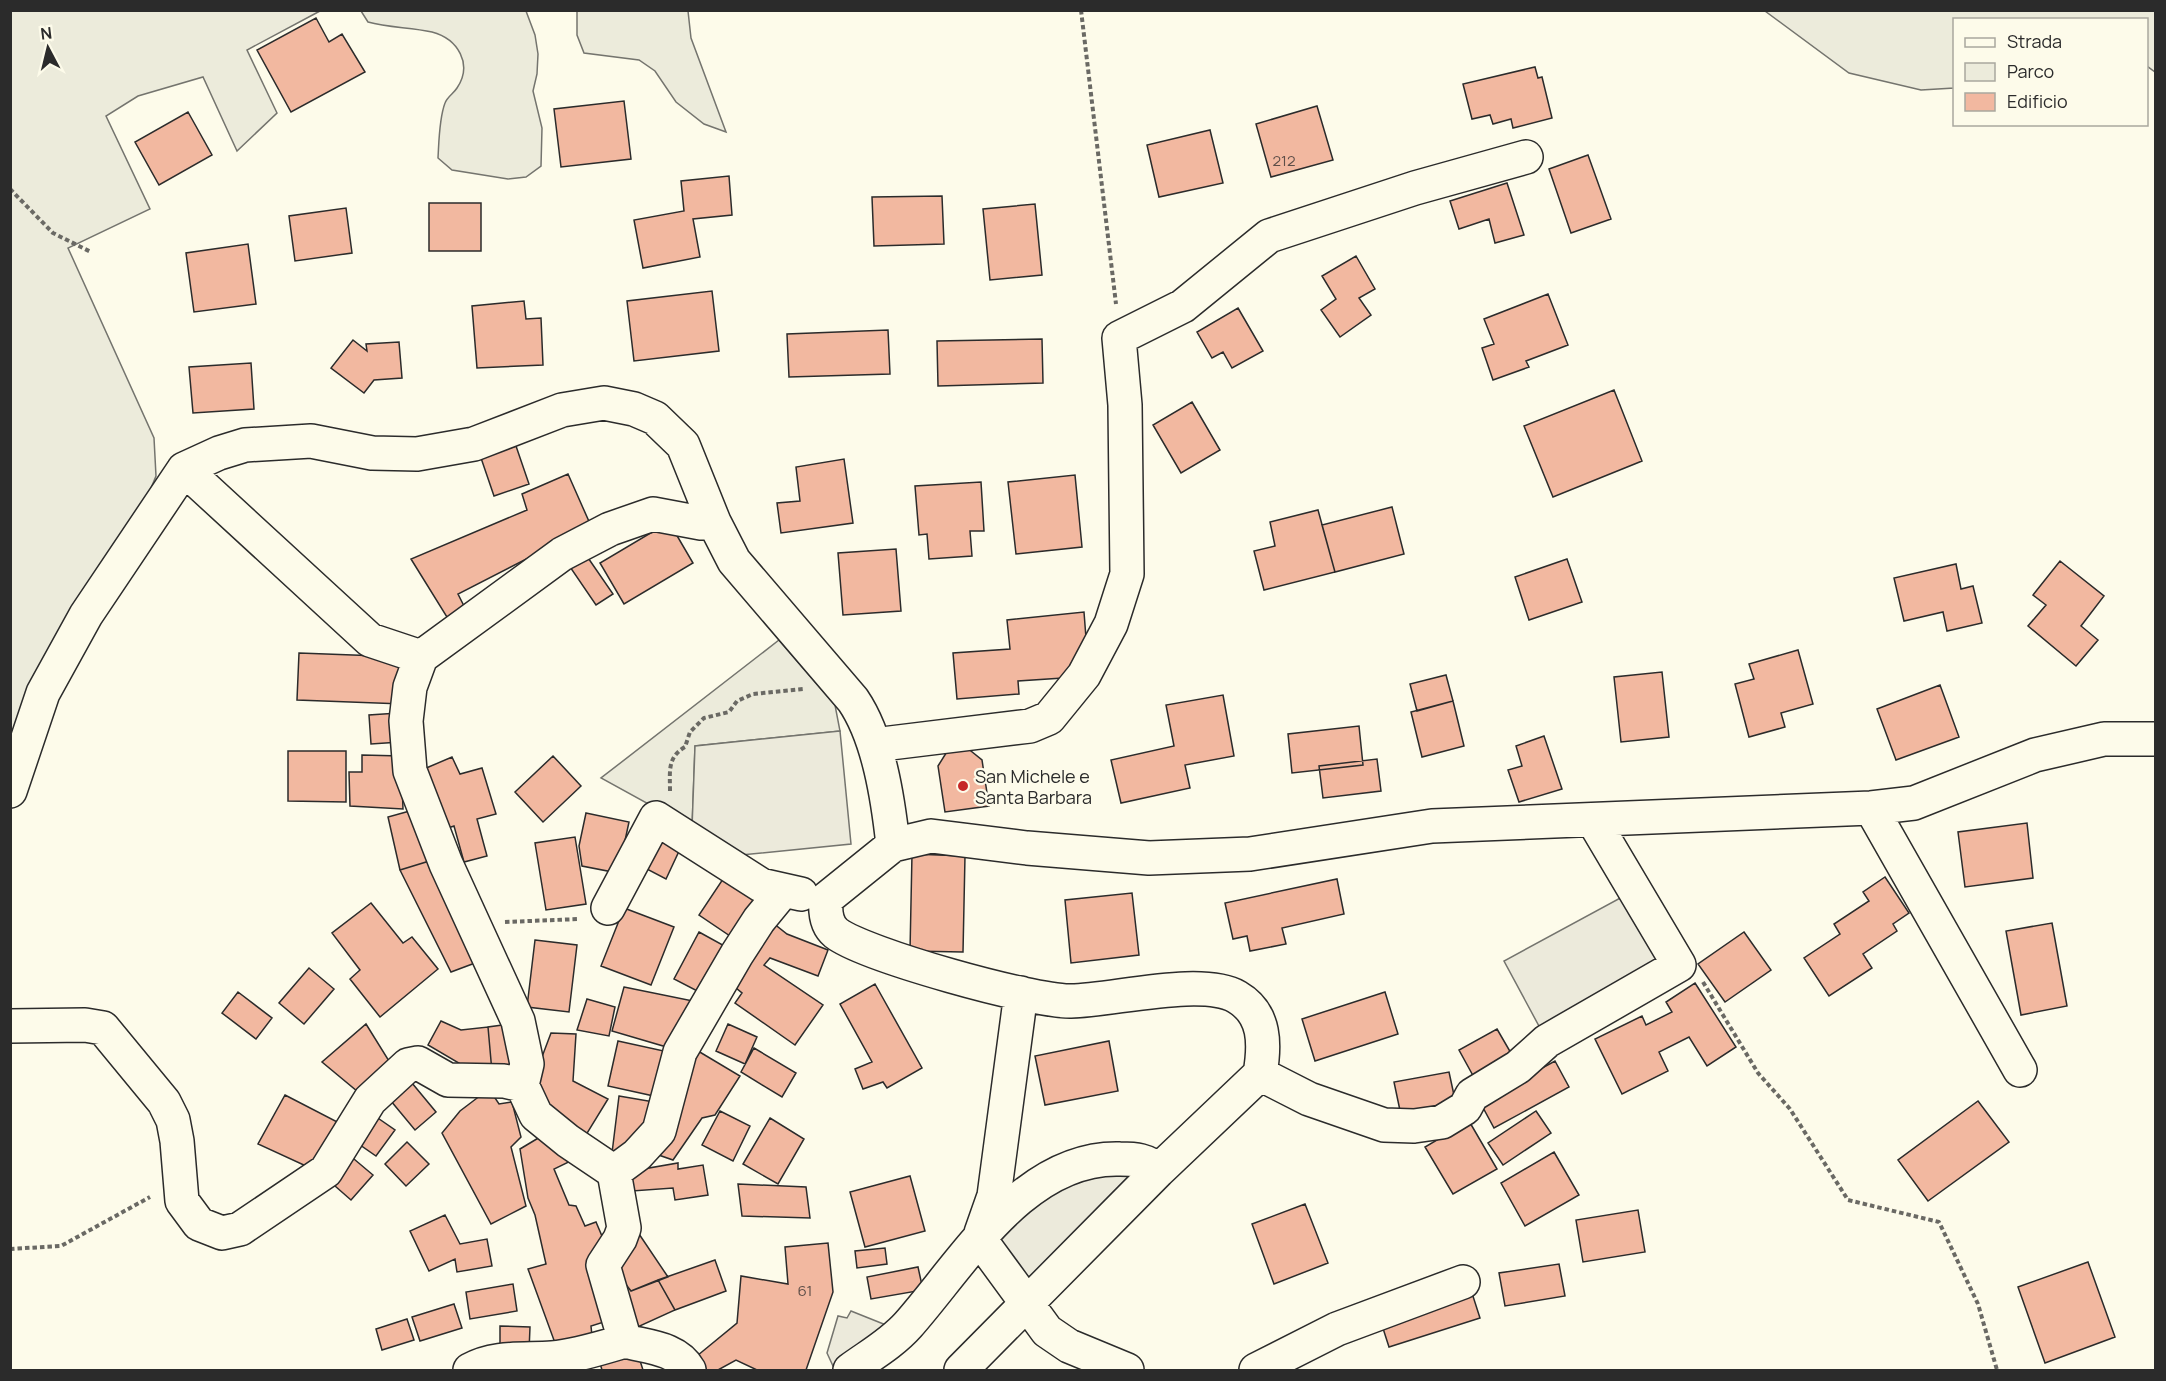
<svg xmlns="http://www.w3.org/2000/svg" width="2166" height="1381" font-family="Manrope,sans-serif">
  <rect width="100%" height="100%" fill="#fdfbea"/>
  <!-- green -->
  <path fill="#ecebdb" stroke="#74746e" stroke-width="1.5" d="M11 11H320L247 50 277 113 237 151 203 77 138 96 106 116 150 209 68 248 154 438 156 476 146 500 67 618 11 734Z
    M361 11H526L535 35 538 54 537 74 533 91 542 128 541 166 526 177 508 179 452 170 438 158C439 141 439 119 445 103 447 97 454 93 457 88 473 64 458 39 432 32 411 27 389 28 368 22Z
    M577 11H688L691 38 726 132 704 124 676 102 655 71 639 60 584 53 577 35Z
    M1765 11H2155V72L2147 66 2146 20H1954V88L1921 90 1849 73Z
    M779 640 835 705 840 731 695 746 692 828 601 778Z"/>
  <!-- parking -->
  <path fill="#eceadb" stroke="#74746e" stroke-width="1.5" d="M840 731 851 844 741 855 692 828 695 746Z
    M1635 890 1679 965 1547 1041 1504 961Z
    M1125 1170 1133 1181 1026 1283 996 1235 1067 1183Z
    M851 1311 891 1327 839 1366H833L827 1353 838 1316 847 1318Z"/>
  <!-- building -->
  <path fill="#f2b8a0" stroke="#2b2b2b" stroke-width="1.5" d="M316 18 329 42 342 34 365 72 291 112 257 50Z
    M1535 67 1538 78 1542 77 1552 118 1513 128 1511 119 1493 124 1490 115 1472 119 1463 84Z
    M624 101 631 159 561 167 554 109Z
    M1317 106 1333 160 1271 177 1256 124Z
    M188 112 212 155 159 185 135 142Z
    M1210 130 1223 183 1159 197 1147 145Z
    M1588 155 1611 219 1571 233 1549 169Z
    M729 176 732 215 693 219 700 257 643 268 634 220 684 211 681 181Z
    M1507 183 1524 235 1495 243 1489 219 1459 229 1450 201Z
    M942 196 944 244 874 246 872 197Z
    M429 203H481V251H429Z
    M1035 204 1042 275 990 280 983 209Z
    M346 208 352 253 295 261 289 216Z
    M248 244 256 304 194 312 186 253Z
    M1356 256 1375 289 1359 298 1371 315 1340 337 1321 310 1336 299 1322 276Z
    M712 291 719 351 634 361 627 301Z
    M1548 294 1568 345 1526 361 1529 367 1493 380 1482 348 1494 344 1484 319Z
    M524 301 526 319 541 318 543 365 477 368 472 306Z
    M1238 308 1263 351 1232 368 1223 352 1212 358 1197 332Z
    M888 330 890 374 789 377 787 334Z
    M1042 339 1043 383 938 386 937 341Z
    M353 340 367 351 366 344 399 342 402 378 374 380 364 393 331 368Z
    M251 363 254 409 193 413 189 367Z
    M1614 390 1642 461 1553 497 1524 426Z
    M1192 402 1220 450 1181 473 1153 425Z
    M516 446 529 484 494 496 481 458Z
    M844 459 853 523 781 533 777 503 800 501 796 467Z
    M568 474 591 526 458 594 466 610 450 622 411 559 527 510 522 494Z
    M1075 475 1082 547 1016 554 1008 482Z
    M981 482 984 531H970L972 556 929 559 927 534 919 535 915 486Z
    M1392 507 1404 554 1335 572 1322 525Z
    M1318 510 1335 572 1264 590 1254 551 1275 546 1270 522Z
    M669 522 693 563 624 604 600 563Z
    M896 549 901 611 843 615 838 553Z
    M584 552 613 594 596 605 568 564Z
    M1567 559 1582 602 1529 620 1515 577Z
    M2060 561 2104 596 2081 626 2098 640 2076 666 2028 626 2046 605 2033 595Z
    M1956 564 1961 589 1973 586 1982 623 1947 631 1943 612 1904 621 1894 578Z
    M1084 612 1086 638 1063 678 1018 681 1019 694 957 699 953 653 1010 649 1007 620Z
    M1798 650 1813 704 1781 713 1785 727 1749 737 1735 684 1754 679 1749 664Z
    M299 653 406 657 403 704 297 700Z
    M1662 672 1669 737 1621 742 1614 677Z
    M1446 675 1453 701 1417 711 1410 684Z
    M1940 685 1959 737 1896 760 1877 709Z
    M1223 695 1234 756 1185 765 1190 788 1121 803 1111 760 1174 746 1166 705Z
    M1453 701 1464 746 1422 757 1411 712Z
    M398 713 400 742 371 744 369 715Z
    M1359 726 1363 765 1292 773 1288 734Z
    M1544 736 1562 789 1519 802 1508 770 1522 766 1516 746Z
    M966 747 982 760 989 806 945 812 938 766 948 750Z
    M288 751H346V802L288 801Z
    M362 755 401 756 403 809 350 806 349 772H362Z
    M553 756 581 786 543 822 515 792Z
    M452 757 460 774 482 768 496 814 477 819 487 856 464 862 454 826 448 828 438 798 424 769Z
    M1377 759 1381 791 1323 798 1319 766Z
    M417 809 436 859 400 870 388 817Z
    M586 813 629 822 618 873 582 866 579 846Z
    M2027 823 2033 878 1965 887 1958 832Z
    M575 837 586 904 546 910 535 843Z
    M658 838 680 849 666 879 643 867Z
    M912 854 965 856 963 952 910 951Z
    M436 859 483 960 451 972 400 870Z
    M727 873 763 897 736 940 699 915Z
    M1885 877 1909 913 1893 924 1897 931 1863 954 1872 968 1829 996 1804 958 1840 934 1834 924 1869 901 1863 892Z
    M1337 879 1344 914 1282 928 1286 944 1250 951 1247 936 1233 939 1225 903Z
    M1132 893 1139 955 1071 963 1065 900Z
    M371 903 403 943 412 937 438 969 380 1017 350 979 360 970 332 933Z
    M624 908 674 927 651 985 601 966Z
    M768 919 787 934 828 950 818 976 770 958 764 965 823 1005 795 1045 735 1003 742 993 730 983Z
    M2052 923 2067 1006 2021 1015 2006 931Z
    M699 932 730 949 705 995 674 979Z
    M1744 932 1771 970 1725 1002 1698 964Z
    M535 940 577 945 569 1012 527 1007Z
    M309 968 334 989 304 1024 279 1003Z
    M1695 983 1736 1047 1707 1066 1689 1037 1659 1052 1668 1071 1622 1094 1595 1039 1642 1016 1646 1025 1672 1012 1666 1002Z
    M875 984 922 1068 887 1088 883 1082 863 1089 855 1069 872 1062 840 1004Z
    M624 987 693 1001 670 1048 612 1031Z
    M238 992 272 1018 256 1039 222 1013Z
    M1385 992 1398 1034 1315 1061 1302 1019Z
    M587 999 615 1007 609 1036 577 1030Z
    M441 1021 461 1030 488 1027 492 1072 479 1075 428 1045Z
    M366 1024 394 1069 363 1096 322 1062Z
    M510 1024 519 1069 492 1072 488 1027Z
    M728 1024 757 1037 745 1064 716 1051Z
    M1497 1029 1515 1060 1476 1081 1459 1050Z
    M551 1033 576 1034 573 1081 608 1099 586 1135 540 1098 534 1078Z
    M618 1041 673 1053 663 1098 608 1086Z
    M1109 1041 1118 1091 1045 1105 1035 1056Z
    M693 1048 740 1076 715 1115 702 1118 673 1160 650 1152Z
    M754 1048 796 1073 782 1097 741 1072Z
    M1555 1061 1569 1087 1494 1128 1480 1102Z
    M1449 1072 1457 1109 1402 1120 1394 1082Z
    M407 1077 436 1112 415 1130 386 1095Z
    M489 1089 499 1104 512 1102 521 1137 511 1147 526 1206 491 1224 442 1133 460 1111Z
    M285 1095 347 1127 319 1172 258 1144Z
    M619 1096 660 1103 624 1160 612 1153Z
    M1978 1101 2009 1142 1928 1201 1898 1160Z
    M720 1111 750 1126 733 1161 702 1145Z
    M1536 1111 1551 1133 1503 1165 1488 1143Z
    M372 1114 395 1130 376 1156 353 1140Z
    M770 1118 804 1139 778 1184 743 1164Z
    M1469 1121 1497 1169 1453 1194 1425 1147Z
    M545 1134 579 1157 554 1169 569 1205 576 1206 585 1226 596 1222 607 1248 604 1322 591 1326 593 1347 559 1354 528 1269 546 1264 535 1215 528 1198 520 1149Z
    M407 1142 429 1164 406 1186 385 1164Z
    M1554 1152 1579 1195 1525 1226 1501 1183Z
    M348 1154 373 1175 351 1200 327 1179Z
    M678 1163V1169L703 1165 708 1195 675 1200 673 1188 632 1191V1171Z
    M910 1176 925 1231 865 1247 850 1192Z
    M738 1184 806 1187 810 1218 742 1216Z
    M1305 1204 1328 1263 1274 1284 1252 1224Z
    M1638 1210 1645 1252 1583 1262 1576 1220Z
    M445 1215 460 1244 487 1239 492 1266 457 1272 455 1259 429 1271 410 1231Z
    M635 1228 668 1277 631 1291 614 1269Z
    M828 1243 833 1292 806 1370H757L736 1360 718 1370H700L692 1360 737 1323 741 1276 788 1284 785 1247Z
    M885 1248 887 1264 857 1268 855 1251Z
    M715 1260 726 1291 675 1310 658 1280Z
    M2088 1262 2115 1337 2045 1363 2018 1287Z
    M1559 1264 1565 1296 1505 1306 1499 1273Z
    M918 1267 923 1290 871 1299 867 1277Z
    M614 1269 631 1291 658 1280 675 1310 631 1330Z
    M513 1284 517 1311 470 1319 466 1292Z
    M1471 1290 1480 1318 1389 1347 1380 1319Z
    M454 1304 462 1328 420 1341 412 1317Z
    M407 1319 414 1340 382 1350 376 1329Z
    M500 1326 530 1327 529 1351 500 1350Z
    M636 1348 643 1370H602L599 1360Z"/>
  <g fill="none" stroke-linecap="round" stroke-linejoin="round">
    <defs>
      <path id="minor" d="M184 469 370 640 421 657
        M874 745 1030 726 1049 718 1084 675 1111 624 1127 574 1125 405 1119 338 1183 306 1269 236 1415 188 1526 157
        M10 791 43 693 86 615 184 469 219 453 245 445 311 441 372 453 417 454 474 444 562 410 604 403 634 409 655 418 683 445 714 522 734 561 853 700C879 738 888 799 893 845
        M1871 808 2020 1070
        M608 908 656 818 761 885 801 894
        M10 1026 85 1025 103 1028 164 1102 173 1120 177 1141 182 1201 199 1224 222 1233 240 1229 326 1171 370 1100 408 1065 418 1063 448 1080 504 1081 522 1085 536 1115 568 1141 614 1172 624 1228 620 1239 603 1265 625 1341C648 1347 677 1348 689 1370
        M1260 1074 1309 1099 1384 1125 1414 1126 1442 1122 1465 1108 1472 1095 1518 1067 1547 1041 1679 965 1593 820
        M522 1085 527 1064 518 1021 446 864 410 771 406 721 410 687 421 657 562 554 610 529 653 514 701 523 714 522
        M614 1172 637 1155 659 1131 680 1052 737 954 759 920 782 892
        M981 1233 994 1196 1021 993
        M979 1238 1047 1331 1069 1346 1127 1370
        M470 1370C495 1356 524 1360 552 1358 576 1356 601 1348 625 1341
        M850 1370C869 1356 891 1344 908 1325 963 1263 1024 1156 1120 1159 1134 1159 1149 1160 1158 1171
        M961 1370 1158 1171 1260 1074C1265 1045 1266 1014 1237 997 1202 977 1114 1000 1071 1001 1033 1002 865 955 836 933 826 925 825 911 826 899L893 845 931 836 1027 848 1149 858 1250 854 1432 826 1871 808 1914 803 2035 755 2104 739H2156
        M1256 1370 1337 1329 1463 1282"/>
    </defs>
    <!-- minor casing -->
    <use href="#minor" stroke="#2b2b2b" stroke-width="36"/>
    <!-- path -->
    <path stroke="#6a6964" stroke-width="4" stroke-dasharray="4.5 3" stroke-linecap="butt" d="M1081 10 1116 304
      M10 189 53 233 91 252
      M670 791C670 772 667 757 685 747L690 732 704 718 729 712 737 701 753 694 803 689
      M505 922 579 919
      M1703 982 1758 1073 1790 1109 1848 1200 1939 1222 1978 1304 1997 1370
      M10 1249 61 1246 150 1197"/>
    <!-- minor -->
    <use href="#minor" stroke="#fdfbea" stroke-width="33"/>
  </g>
  <!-- markers -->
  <circle fill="#c62828" stroke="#fdfbea" stroke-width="2" cx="963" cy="786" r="6"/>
  <g text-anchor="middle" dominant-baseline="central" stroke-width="4.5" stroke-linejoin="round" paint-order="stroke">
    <!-- number labels -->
    <g font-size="15" fill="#5d4e48">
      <text x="1284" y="160">212</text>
      <text x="805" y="1290">61</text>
    </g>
    <!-- poi labels -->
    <g font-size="18" fill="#2b2b2b" stroke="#fdfbea" text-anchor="start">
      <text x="975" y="776">San Michele e<tspan x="975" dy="21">Santa Barbara</tspan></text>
    </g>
  </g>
  <!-- border -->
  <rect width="2166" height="1381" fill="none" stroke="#2b2b2b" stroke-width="24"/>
  <!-- legend -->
  <rect x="1953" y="18" width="195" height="108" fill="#fdfbea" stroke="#a9a89e" stroke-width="1.5"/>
  <rect x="1965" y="38" width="30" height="9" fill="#fdfbea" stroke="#a9a89e" stroke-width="1.5"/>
  <text x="2007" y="48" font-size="18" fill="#2b2b2b">Strada</text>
  <rect x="1965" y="63" width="30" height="18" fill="#ecebdb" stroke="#a9a89e" stroke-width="1.5"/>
  <text x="2007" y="78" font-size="18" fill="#2b2b2b">Parco</text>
  <rect x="1965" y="93" width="30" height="18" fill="#f2b8a0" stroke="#a9a89e" stroke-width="1.5"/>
  <text x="2007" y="108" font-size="18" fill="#2b2b2b">Edificio</text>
  <!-- north arrow -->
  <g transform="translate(48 48) rotate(353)" stroke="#fdfbea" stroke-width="4.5" paint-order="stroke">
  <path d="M0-4.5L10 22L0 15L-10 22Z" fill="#2b2b2b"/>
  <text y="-9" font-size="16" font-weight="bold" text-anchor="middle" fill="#2b2b2b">N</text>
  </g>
</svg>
